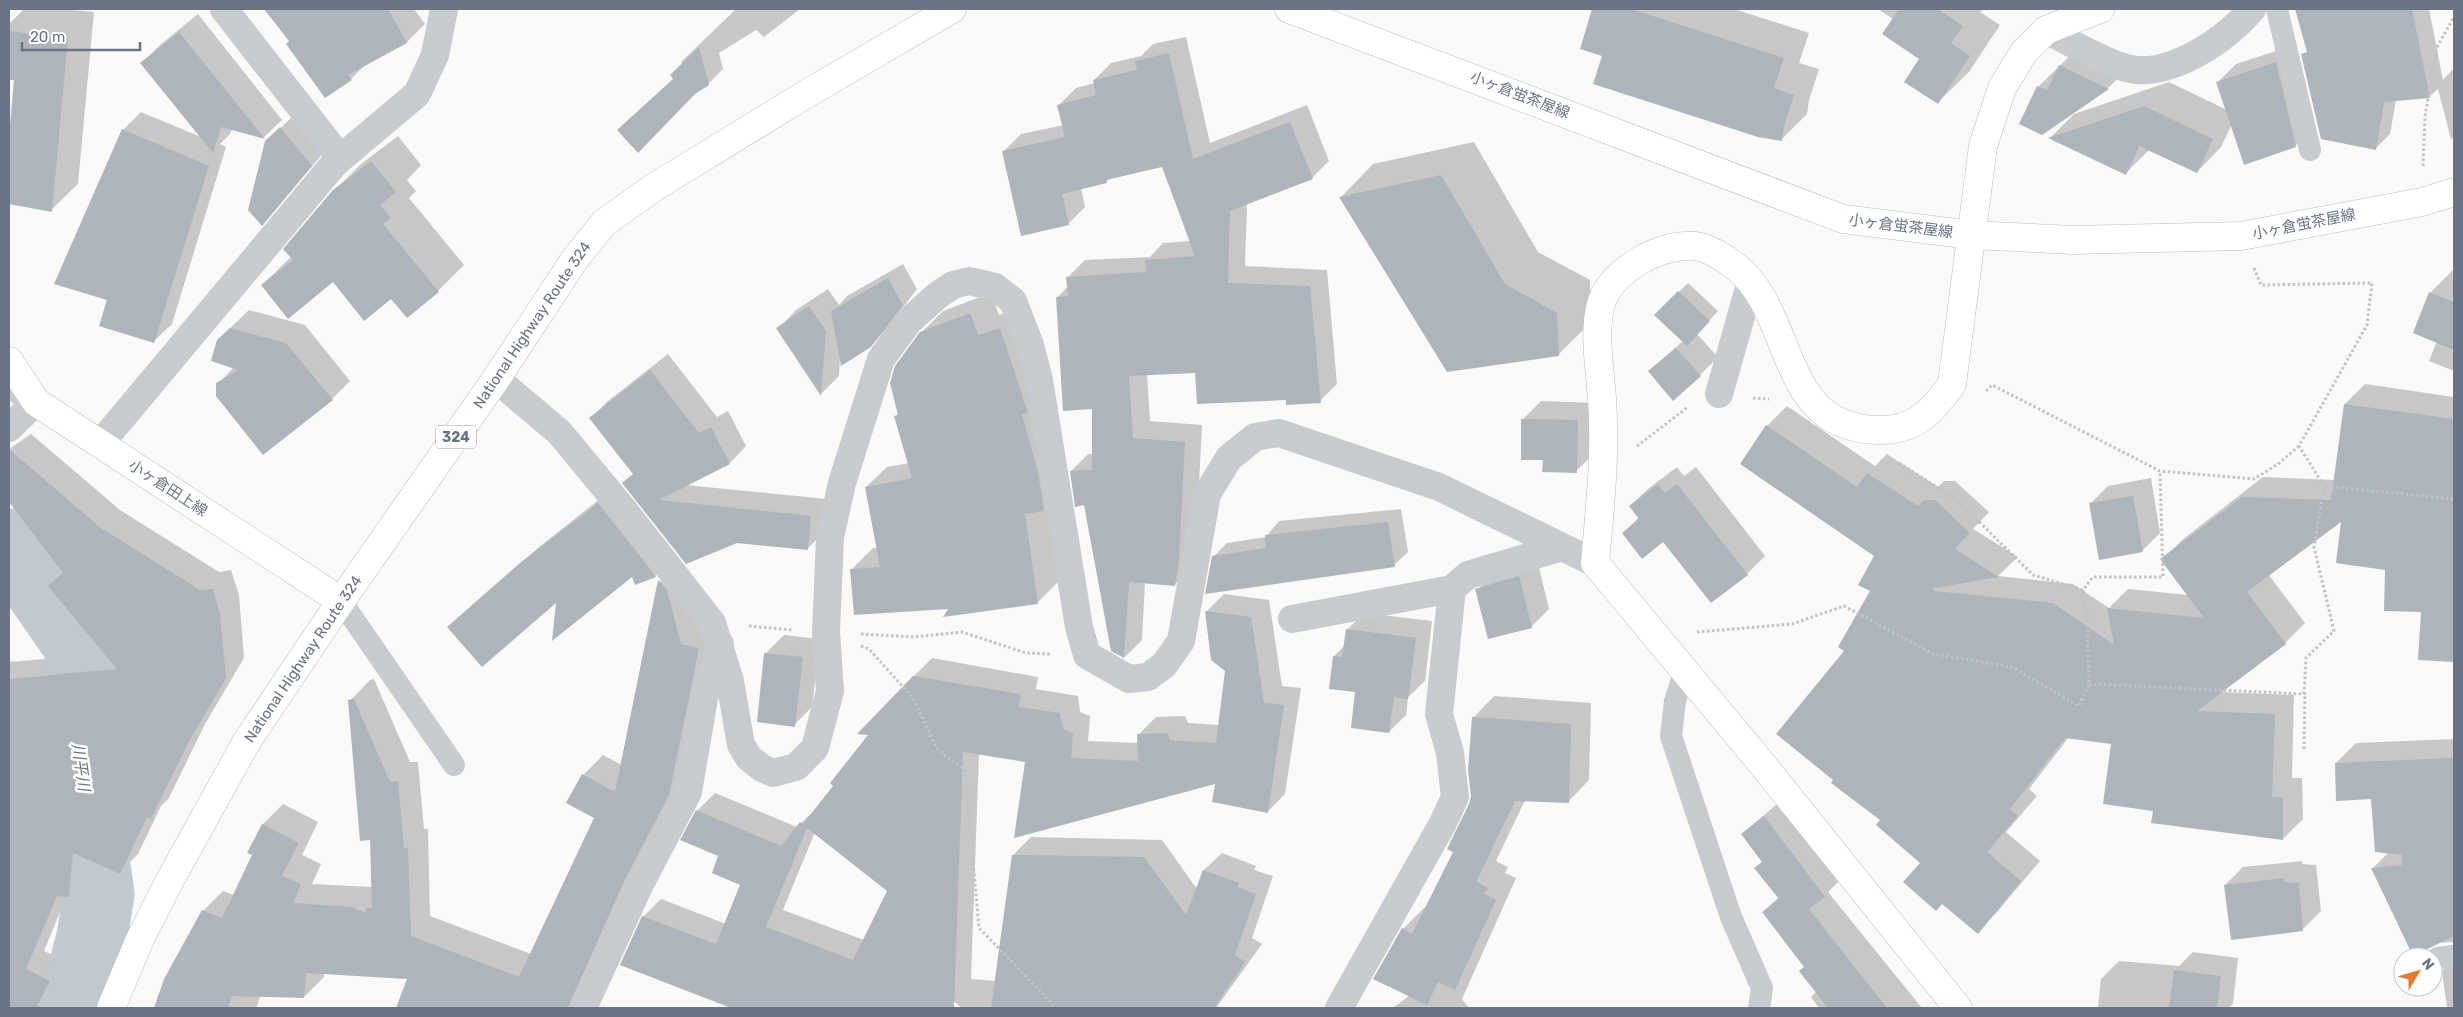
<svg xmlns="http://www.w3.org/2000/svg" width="2463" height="1017" font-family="Rubik,'Noto Sans JP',sans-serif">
  <rect width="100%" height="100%" fill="#f9f9f7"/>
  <!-- shadow -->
  <path fill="#0003" fill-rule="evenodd" d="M24 9H64L94 12 78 184 51 210 15 191 9 190V150L15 79 9 78V24Z
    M265 9H414L425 24 407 42 366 64 351 79 291 41Z
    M736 9H800L764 37 756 30 719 53 723 69 708 84 674 78 683 64 681 62Z
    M1594 9H1734L1809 33 1799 63 1819 69 1809 100 1807 114 1782 139 1604 56 1581 48Z
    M1878 9H1983L1980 12 2000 25 1969 72 1938 102 1921 59 1893 19Z
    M2304 9H2429L2443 80 2454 68V138L2451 139 2438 89 2429 97 2396 100 2390 134 2376 148 2343 142Z
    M198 14 282 120 264 137 232 129 230 134 220 144 226 147 172 324 153 342 108 299 123 130 141 112 201 137 142 63 160 45Z
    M1186 37 1210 143 1307 105 1329 161 1312 178 1247 204 1245 266 1327 270 1337 384 1320 401 1287 399 1196 371 1147 374 1150 421 1202 425 1196 543 1192 568 1174 585 1145 582 1142 640 1125 657 1112 650 1085 504 1071 471 1088 454H1093V408L1058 297 1068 286V277L1085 260 1150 257 1163 243 1191 241 1163 166 1111 178 1106 182 1081 188 1085 207 1068 224 1004 151 1021 134 1064 125 1059 105 1076 88 1095 83 1094 80 1111 63 1141 56 1153 44Z
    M2086 40 2134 63 2108 88 2042 134 2038 87Z
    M2294 45 2313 128 2295 146 2232 124 2221 147 2197 172 2150 149 2126 173 2050 138 2074 114 2169 82 2227 110 2218 82 2236 64Z
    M295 114 326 150 262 224 266 142Z
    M398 136 421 165 407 180 416 191 409 198 464 265 438 291 391 298 333 280 262 285 292 256 334 191 361 164Z
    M1474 142 1538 252 1590 280 1591 322 1558 355 1341 197 1373 164Z
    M903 264 917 289 886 330 870 346 840 357 839 376 821 394 778 329 796 310 828 289 839 305 847 296Z
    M2453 270H2454V371L2429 361 2437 341 2430 293Z
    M1688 283 1718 311 1697 334 1718 357 1700 375 1649 371 1683 341 1656 315Z
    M991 293 999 315 1021 308 1058 582 1037 603 950 607 852 569 873 548H877L866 487 887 467 909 463 895 417 899 413 921 333 943 311Z
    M249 310 305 325 350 381 332 399 218 384 234 367 218 340Z
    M668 354 717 417 728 411 746 446 730 463 686 485 827 499 824 532 807 549 737 542 686 563 634 473 591 418 608 401Z
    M2365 384 2454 397V661L2420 659 2422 611 2343 519 2268 574 2305 623 2285 643 2220 692 2294 695 2292 778H2302L2303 819 2283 839 2153 822 2155 809 2112 743 2069 737 2029 789 2037 796 2006 832 2040 861 1997 912 1977 932 1922 863 1881 820 1835 780 1846 651 1871 590 1876 555 1767 426 1787 406 1875 466 1887 454 1938 487 1944 481H1955L1989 512 1973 529 2018 557 1998 576 2073 584 2109 608 2128 589 2188 595 2162 560 2182 540 2263 477 2335 480 2345 404Z
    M1541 401 1596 403 1595 453 1576 471 1523 419Z
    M31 434 120 510 219 572 231 570 239 595 244 658 205 724 169 798 161 806 138 854 119 873 89 859 88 877 67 895 44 951 68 962 49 999 40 1008H11L9 1007V662L106 654 49 586 64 572 9 500V449Z
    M1677 467 1684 476 1696 467 1765 556 1747 574 1664 541 1624 533 1639 517 1630 506 1649 488Z
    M2151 478 2160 533 2142 551 2090 504 2108 486Z
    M615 487 672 559 655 576 636 584 633 574 449 627 539 547Z
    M1401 509 1408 552 1394 565 1213 557 1227 543 1266 537 1279 521Z
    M1537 559 1549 609 1531 627 1477 590 1495 572Z
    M679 561 718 628 689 773 580 1008H398L409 978 324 973V977L304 997 261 995 256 1008H156L167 977 203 911 223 891 234 895 253 855 263 824 283 804 318 822 302 855 321 864 312 884 372 887 371 838 350 701 370 680 374 679 410 762H418L424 829H428L430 916 531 954 595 818 583 775 603 755 622 765 660 581Z
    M1224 594 1269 600 1282 686 1301 688 1285 794 1268 811 1217 782 1026 761 979 753 971 979 996 981 1013 855 1031 837 1162 840 1197 889 1204 870 1222 853 1256 866 1254 870 1273 876 1252 938 1262 944 1216 1008H1188L1069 927 1088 982 1053 1008H962L947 996 941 1008H734L622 964 643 917 661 899 726 924 742 884 720 856 697 811 715 793 797 827 820 805 914 676 932 658 1038 677 1036 689 1078 696 1080 712 1090 716 1088 741 1139 743 1138 735 1156 717 1185 716 1188 723 1220 725 1227 670 1206 612ZM815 832 889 891 864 940 783 910Z
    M1364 613 1432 621 1425 681 1408 697 1406 715 1389 732 1357 691 1334 656 1345 645 1347 630Z
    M784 635 820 639 812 707 794 725 766 653Z
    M1494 696 1591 703 1589 780 1568 802 1525 800 1496 861 1508 867 1505 873 1516 878 1462 999 1469 1008H1393L1410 995 1403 929 1424 908 1426 909 1455 851 1472 796 1473 718Z
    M2454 739V942L2436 943 2372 869 2389 852 2372 798 2336 763 2356 743Z
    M1783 799 1842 878 1828 892 1922 1008H1819L1811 997 1816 992 1806 966 1763 912 1779 897 1756 868 1763 861 1742 834Z
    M2302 861V864L2316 865 2321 911 2303 929 2225 885 2243 867Z
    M2193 952 2238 958 2233 1004 2228 1008H2098L2101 979 2119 961 2179 966Z
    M2454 959V1008H2447L2442 971Z"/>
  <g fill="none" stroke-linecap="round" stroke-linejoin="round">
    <!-- river -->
    <path stroke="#c1c8ce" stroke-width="71" d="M9 544 80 646V684L76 734 99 894 92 937 74 1008"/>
  </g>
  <!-- building -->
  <path fill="#aeb4bb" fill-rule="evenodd" d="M264 9H388L407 43 348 75 352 80 325 98 286 44 289 41Z
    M1592 9H1631L1784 58 1774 88 1794 95 1784 126 1782 141 1758 137 1593 84 1602 56 1580 49Z
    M1899 9H1938L1963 26 1951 43 1970 56 1938 104 1904 82 1919 59 1882 34Z
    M2295 9H2412L2430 98 2384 102 2376 150 2321 139 2301 54 2307 52Z
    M9 31 68 38 52 212 9 204V136L14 80H9Z
    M179 32 265 139 221 127 213 153 140 63Z
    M699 47 709 85 695 94 638 153 617 130 673 79 670 75Z
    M1169 53 1193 159 1290 122 1313 179 1230 211 1228 283 1310 286 1321 403 1286 405V400L1197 404 1195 373 1129 376 1133 438 1185 442 1179 561 1175 586 1129 582 1124 658 1111 651 1084 505 1075 507 1070 471 1092 470V409L1063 411 1056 297 1068 296 1066 277 1146 272 1145 260 1195 256 1162 167 1106 180 1107 183 1062 194 1069 225 1021 236 1002 151 1065 137 1057 105 1096 95 1093 80 1137 70 1135 61Z
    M2276 62 2296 147 2244 165 2216 82Z
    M2059 65 2109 89 2042 135 2019 124 2037 86 2047 90Z
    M2144 106 2213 139 2197 173 2139 146 2126 175 2048 138Z
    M280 127 312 166 262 226 248 210 265 141Z
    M122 129 209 166 154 343 99 326 107 300 54 284Z
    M371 161 396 192 380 205 391 218 383 224 439 292 407 318 391 299 364 321 333 282 288 319 261 285 293 260 283 249 333 190Z
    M1441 175 1505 284 1557 313 1559 356 1447 372 1339 197Z
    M888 278 903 305 871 347 841 366 831 311Z
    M1678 291 1710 321 1687 346 1654 315Z
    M2429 292 2454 302V350L2413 333Z
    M809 306 826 331 821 396 776 328Z
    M970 313 978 335 1000 328 1028 413 1022 414 1038 472 1044 511 1025 514 1038 604 943 617 948 609 854 615 850 569 880 567 865 487 912 478 894 416 898 415 890 383 895 366 920 332Z
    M230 328 286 343 333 400 263 455 216 396V383L238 370 211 361 217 340Z
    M1676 348 1701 376 1673 401 1648 371Z
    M650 370 699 433 711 427 730 464 659 500 811 516 808 550 737 543 686 564 622 483 633 474 589 418Z
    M2344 404 2454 419V662L2418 660 2421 612 2384 611 2385 570 2336 563 2341 522 2247 592 2286 644 2197 711 2275 714 2272 797H2283V840L2151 823 2153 811 2103 804 2111 744 2065 738 2010 809 2018 816 1987 852 2021 881 1978 934 1942 904 1936 911 1903 882 1920 863 1876 825 1880 820 1831 783 1833 780 1776 734 1844 651 1838 647 1870 591 1858 585 1874 556 1740 464 1766 425 1857 487 1867 473 1918 506 1923 500H1935L1970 533 1955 549 1999 577 1934 588V591L2053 603 2114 645 2107 608 2204 618 2160 559 2242 497 2331 500Z
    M1521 419 1578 420 1577 473 1542 472 1543 460H1521Z
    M9 449 101 528 200 590 213 589 220 614 226 678 187 745 151 819 147 817 120 874 73 853 69 897 57 896 26 969 50 981 36 1008H9V679L117 669 48 586 63 573 9 502Z
    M1658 484 1665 493 1677 484 1748 575 1711 603 1663 542 1642 559 1622 533 1639 519 1629 506Z
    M2133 496 2143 552 2099 560 2089 503Z
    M598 503 656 577 635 585 632 577 552 641 556 603 482 667 447 627 520 563Z
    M1388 522 1395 567 1205 594 1212 556 1266 548 1265 535Z
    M1519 576 1532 628 1488 639 1475 589Z
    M658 580 667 590 681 644 699 648 669 795 625 879 568 1008H396L407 979 306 973 304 998 232 996 228 1008H154L164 979 202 910 222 918 252 855 247 853 262 824 299 843 282 876 301 884 293 903 352 907 366 913V908H372L370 840 360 841 348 700 354 699 390 782 398 781 404 848H408L411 936 519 977 594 818 566 803 582 774 615 792Z
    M1205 611 1251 617 1264 703 1284 705 1268 813 1212 802 1215 784 1014 838 1025 762 963 752 954 1008H731L620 965 642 916 716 944 740 885 712 873 718 856 680 840 696 810 781 846 800 822 803 824 833 786 830 783 868 735 857 734 913 676 1021 694 1019 707 1060 713 1063 729 1073 734 1071 758 1138 761 1137 734 1167 733 1170 740 1216 743 1225 671 1211 660ZM807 828 887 891 853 960 766 927Z
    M1346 629 1416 638 1408 699 1394 697 1389 733 1351 728 1355 692 1329 689 1333 656 1342 657Z
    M764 653 803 657 795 727 757 722Z
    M1472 717 1571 724 1569 803 1515 801 1476 882 1488 888 1484 894 1496 900 1455 990 1438 982 1427 1005 1373 979 1402 928 1412 934 1453 852 1447 849 1469 804 1471 796 1468 770Z
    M2454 758V936L2413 956 2371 868 2402 865V855L2375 852 2371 799 2336 801 2335 763Z
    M1764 816 1825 897 1809 909 1887 1008H1828L1799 971 1804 967 1762 912 1779 899 1754 868 1762 862 1741 834Z
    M1012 855 1144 857 1186 915 1203 870 1239 883 1237 887 1256 894 1235 955 1245 962 1214 1008H991Z
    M2284 878V882L2299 883 2303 931 2231 940 2224 885Z
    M2174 970 2221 976 2217 1008H2169Z"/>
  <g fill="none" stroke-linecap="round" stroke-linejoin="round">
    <defs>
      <path id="secondary" d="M1289 9 1843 219 1972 235 2073 240 2241 236 2422 202 2454 192
        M9 361 36 402 341 601
        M1958 1008 1758 759 1595 563C1600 508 1606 454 1602 398 1600 369 1593 333 1601 304 1611 270 1661 243 1695 246 1707 247 1725 258 1735 266 1796 313 1777 428 1877 430 1915 431 1931 413 1952 384L1983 146 2002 88 2024 52 2046 30 2100 9"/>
      <path id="highway" d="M111 1008 140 939 170 880 247 741 341 601 496 379 575 259 604 223 653 188 803 96 952 9"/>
    </defs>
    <!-- secondary casing -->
    <use href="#secondary" stroke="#babdc2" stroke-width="29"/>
    <!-- highway casing -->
    <use href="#highway" stroke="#babcc0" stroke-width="29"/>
    <!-- path -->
    <path stroke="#c1c2c5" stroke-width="3" stroke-dasharray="2.5 2.5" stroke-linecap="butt" d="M2423 166 2425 117 2436 49 2454 17
      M2254 268 2261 285 2372 283 2367 325 2299 446 2324 486 2454 499
      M1986 391 1992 385 2160 471 2254 479 2278 464 2299 446
      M1753 398 1769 399
      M1637 446 1688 407
      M1899 463 1957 500 2033 575 2083 590
      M749 626 793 630
      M1697 632 1792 624 1844 606 1933 654 2012 667 2079 706 2089 684 2087 618 2083 590 2093 577H2163L2160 471
      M861 634 914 637 962 632 1026 653 1051 654
      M861 646 869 649 913 698 937 749 965 770 979 928 1052 1003 1053 1008
      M2089 684 2304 694 2306 658 2334 631 2314 547 2324 486
      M2304 749 2305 693"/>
    <!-- lane -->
    <path stroke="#c7cace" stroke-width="22" d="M2277 9 2310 150
      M341 601 454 765
      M1684 673 1675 701 1671 736 1731 917 1762 988 1759 1008
      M2438 958 2454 956"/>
    <!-- street -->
    <path stroke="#c7cace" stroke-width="28" d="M224 9 340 158
      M2046 30C2072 43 2099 60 2126 68 2168 80 2227 39 2252 9
      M496 379 559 432 622 508 712 623 730 681 741 745 749 758 762 768 773 773 796 767 815 748 830 691 826 632 830 537 842 483 881 359 909 321 938 295 953 285 969 281 995 287 1013 301 1030 345 1039 380 1079 627 1087 655 1129 679 1148 677 1164 665 1181 641 1207 494 1229 458 1255 437 1279 433 1439 487 1595 563
      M1719 394 1751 281
      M9 428 36 402 17 389
      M100 444 335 163 417 94 435 55 444 9
      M1292 619 1452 589
      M583 1008 639 886 688 792 704 698 720 644
      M1339 1008 1443 823 1455 797 1450 753 1439 714 1452 589 1468 575 1562 547"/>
    <!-- secondary -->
    <use href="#secondary" stroke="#fff" stroke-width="28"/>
    <!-- highway -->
    <use href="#highway" stroke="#fff" stroke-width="28"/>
  </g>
  <g text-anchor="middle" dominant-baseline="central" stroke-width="5" stroke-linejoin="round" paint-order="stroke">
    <!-- shield labels -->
    <rect fill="#fff" stroke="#969eab" stroke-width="1" x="436" y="425.5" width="40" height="23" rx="4"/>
    <g font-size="14" font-weight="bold" fill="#697487">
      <text x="456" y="437">324</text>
    </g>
    <!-- street labels -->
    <g font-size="15" fill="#697487" stroke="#fff">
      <text transform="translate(1520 95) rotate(21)">小ヶ倉蛍茶屋線</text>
      <text transform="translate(2304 224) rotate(-11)">小ヶ倉蛍茶屋線</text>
      <text transform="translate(1901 226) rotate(7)">小ヶ倉蛍茶屋線</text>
      <text transform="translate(532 325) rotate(-56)">National Highway Route 324</text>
      <text transform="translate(168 488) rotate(33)">小ヶ倉田上線</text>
      <text transform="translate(303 659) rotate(-56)">National Highway Route 324</text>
    </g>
    <!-- water labels -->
    <g font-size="16" font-style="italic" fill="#657582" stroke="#fff">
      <text transform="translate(81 767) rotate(82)">川平川</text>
    </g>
  </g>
  <!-- border -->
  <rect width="2463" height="1017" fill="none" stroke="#697487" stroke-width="20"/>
  <!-- north arrow -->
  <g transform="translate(2418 972) rotate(52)"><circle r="24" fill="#ffffff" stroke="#c3c7cf"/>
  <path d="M0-4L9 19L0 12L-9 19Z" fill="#e07931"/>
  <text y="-8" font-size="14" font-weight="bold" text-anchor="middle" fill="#697487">N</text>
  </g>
  <!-- scale -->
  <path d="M22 42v8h118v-8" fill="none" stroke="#697487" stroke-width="2.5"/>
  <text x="30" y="42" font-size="15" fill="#697487" stroke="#ffffff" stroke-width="4" paint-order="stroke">20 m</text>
</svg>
